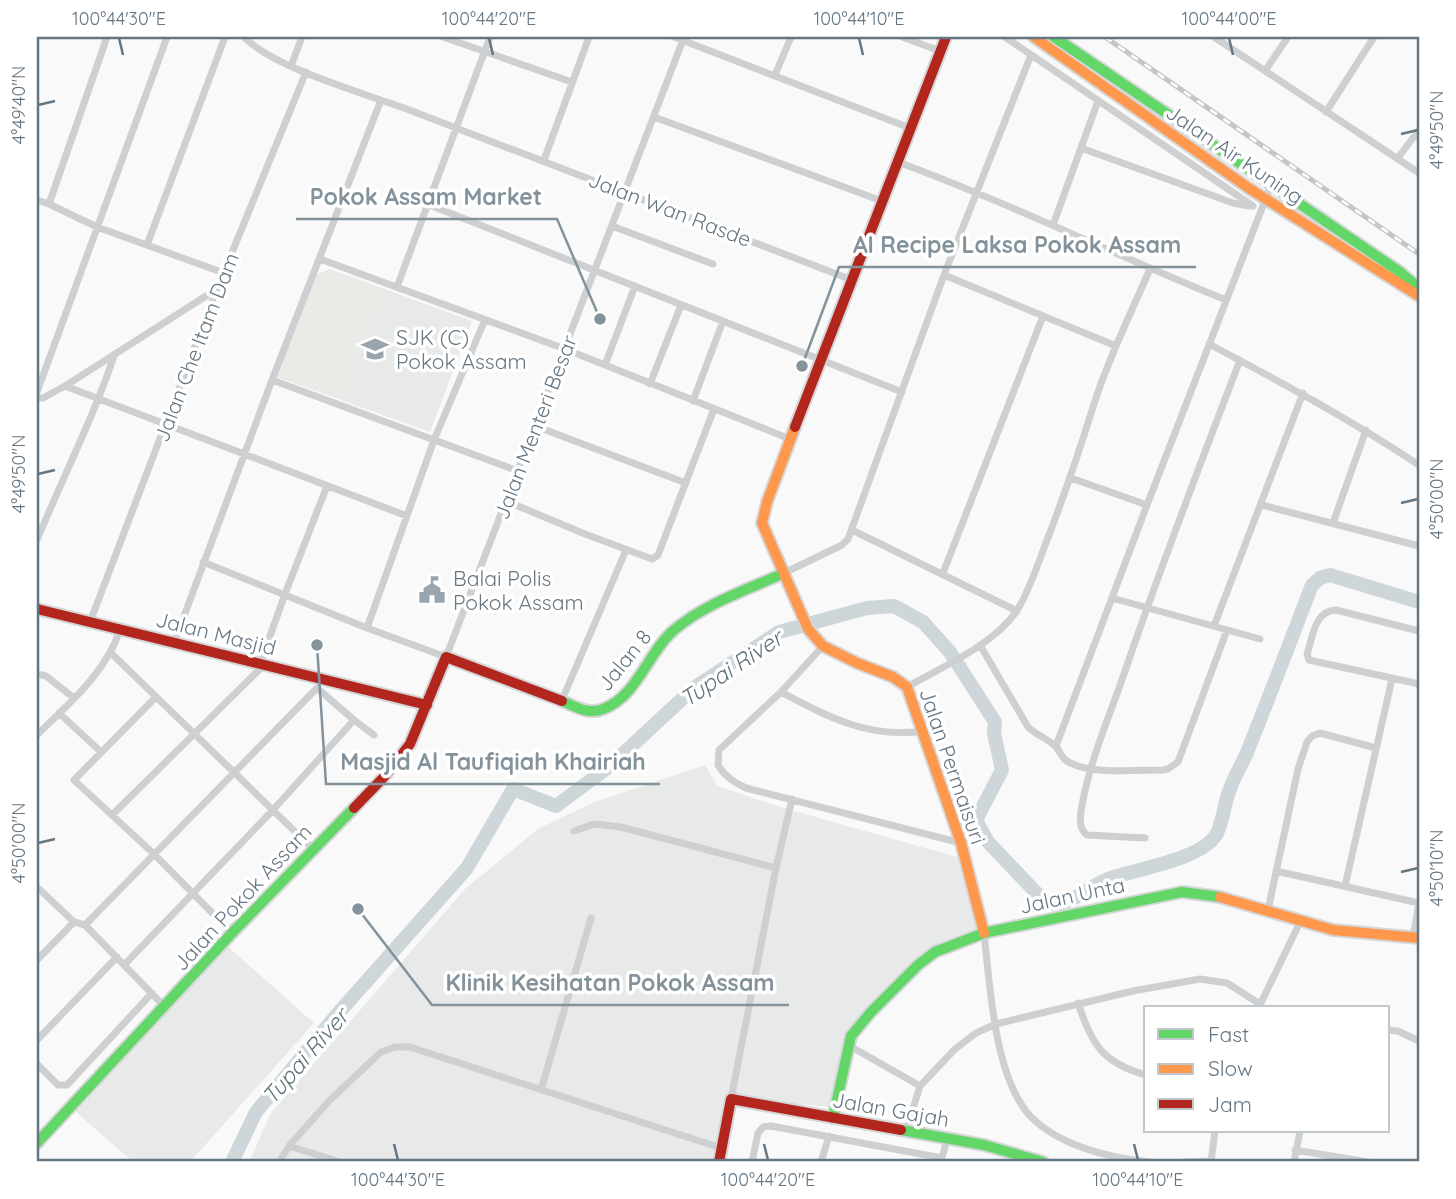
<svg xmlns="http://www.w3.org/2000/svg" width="1456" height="1199" font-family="Quicksand,sans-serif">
  <rect width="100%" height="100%" fill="#f9f9f9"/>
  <!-- built -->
  <path fill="#e8e9e9" d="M330 269 472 321 430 432 277 377 313 276Z
    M705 765 717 786 777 806 957 857 976 929 938 943 853 1026 833 1107 733 1099 722 1162H249L271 1113 465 889 538 829 592 803Z
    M226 945 314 1023 190 1162H133L76 1112Z"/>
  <!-- green -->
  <path fill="#e8ebe6" d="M330 270 384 291 343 399 279 376 314 277Z"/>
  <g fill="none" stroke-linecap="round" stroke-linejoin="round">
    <!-- river -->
    <path stroke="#ced6d9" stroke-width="14" d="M232 1162 256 1112 334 1018 467 868 513 789 556 806 610 766 695 687 779 632 867 608 894 606 923 622 950 652 995 722 994 733 1002 770 976 820 988 842 1046 903C1071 908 1086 887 1108 879 1136 869 1200 860 1216 835 1222 826 1225 800 1230 789 1234 777 1241 766 1246 755 1269 698 1290 642 1312 585L1320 578 1330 575 1419 602"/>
    <defs>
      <path id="fast" d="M1054 37 1400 272 1419 288
        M562 701C576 707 589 715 603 709 637 697 648 652 674 630 706 603 747 590 784 573
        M833 1118 851 1036 871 1012 918 965 935 952 984 933 1182 892 1220 897
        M901 1130 984 1145 1043 1162
        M37 1143 232 933 354 808"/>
      <path id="slow" d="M1034 37 1250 189 1419 296
        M795 427 767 502 762 523 808 629 823 646 857 663 893 677 907 687 961 843 984 933
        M1220 897 1333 930 1419 938"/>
      <path id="jam" d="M795 427 946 37
        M37 609 427 705
        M354 808 383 778 410 744 446 657 562 701
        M719 1162 731 1099 901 1130"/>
    </defs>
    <!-- fast casing -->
    <use href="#fast" stroke="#d5d6d7" stroke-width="14"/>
    <!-- slow casing -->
    <use href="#slow" stroke="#d5d6d7" stroke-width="14"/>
    <!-- jam casing -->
    <use href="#jam" stroke="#d5d6d7" stroke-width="14"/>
    <!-- street -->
    <path stroke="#cecfd0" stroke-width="7" d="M244 37C275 69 367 94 412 111 559 167 706 223 852 280
      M443 37 572 82
      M674 37 910 128
      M902 37 940 51
      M1005 37 1253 206
      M1214 37 1419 173
      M291 66 302 37
      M1265 71 1288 37
      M775 75 791 37
      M1326 112 1374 37
      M654 117 882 201
      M1081 148 1233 203 1249 206
      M1397 159 1419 130
      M544 160 589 37
      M898 162C1009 203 1115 255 1226 300
      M37 200 49 204 107 37
      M49 204 97 227 224 273
      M427 204 902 392
      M1053 225 1098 101
      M612 226 713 264
      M147 245 225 37H223
      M320 259 565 349 790 439
      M944 275 1116 346
      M397 287 490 37
      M1209 344C1281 382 1351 420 1419 465
      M605 365 635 286
      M272 380 518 471
      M650 384 681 305
      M65 386 407 516
      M37 392 167 37
      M37 398H43L65 386 217 289
      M693 401 723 321
      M535 426 686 483
      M1071 478 1147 505
      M506 501 585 534 652 559 658 555 714 409
      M1262 505 1419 546
      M1333 523 1366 430
      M852 530 1017 611
      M37 540C62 479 93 419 114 356
      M203 562 367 628 446 657 683 40
      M784 573 842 545 848 539 944 275 1031 55
      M943 573 1043 316
      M1112 598 1260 639
      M90 622 217 289 306 72
      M1214 626 1303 393
      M367 628 434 440 484 322
      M1419 631 1336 610C1314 611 1313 637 1307 654L1309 660 1419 684
      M174 643 272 380 381 100
      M980 645 1028 727C1036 735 1046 738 1054 745 1060 749 1060 757 1067 761 1088 775 1138 770 1163 770L1168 769 1178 762 1227 630
      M823 646 781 692 719 750 718 765C725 777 734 782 746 788L961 843
      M111 653 313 849
      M260 664 285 594 327 486
      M37 674 46 676 74 698
      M907 687C942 667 993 645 1016 612 1028 594 1036 569 1044 548 1062 502 1078 455 1093 407 1108 360 1130 315 1150 269
      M781 692C828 717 869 739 924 731
      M155 698 74 780 155 855 232 933
      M562 700 626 550
      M59 713 101 752
      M354 720 374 735
      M37 735C69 703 105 674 120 630
      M1056 746 1147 505 1271 185
      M112 815 264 665
      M574 831 594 824 621 827 776 868
      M1145 838 1087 835C1078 828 1080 816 1082 805 1090 761 1109 717 1124 674 1160 568 1200 465 1240 360
      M1276 871 1419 903
      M1345 886 1392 679
      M37 887 74 922 85 925 165 1007
      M1268 910 1298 769 1307 742 1312 736 1320 733 1376 748
      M85 925 317 688 354 720 273 810 124 965
      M984 933C990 985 994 1078 1031 1117 1060 1146 1110 1158 1149 1162
      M1413 937 1419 903
      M37 960 74 922
      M1078 1003C1092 1044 1102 1063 1146 1075
      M1259 1007 1301 920
      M1388 1030 1398 1031 1419 1041
      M37 1040 117 957
      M848 1045 920 1086
      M37 1064 58 1085H67L152 993
      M541 1090 591 918
      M731 1099 776 868 792 799
      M906 1131 920 1086 955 1049 976 1033 996 1024 1133 991 1200 979 1227 983 1260 1004
      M289 1146 340 1162
      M1295 1150 1368 1162
      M279 1162 289 1146 329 1101 381 1052 395 1047H410L721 1148
      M752 1162 758 1133 763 1127 771 1126 942 1158
      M821 1162 829 1136
      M941 1162 947 1139
      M1185 1162 1211 1161
      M1211 1162 1215 1131
      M1294 1162 1300 1131"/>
    <!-- fast -->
    <use href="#fast" stroke="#63d668" stroke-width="10"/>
    <!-- slow -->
    <use href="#slow" stroke="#ff974d" stroke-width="10"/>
    <!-- jam -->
    <use href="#jam" stroke="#b3261e" stroke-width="10"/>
    <defs>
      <path id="rail" d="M1105 37 1419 254"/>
    </defs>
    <!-- rail casing -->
    <use href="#rail" stroke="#c3c5c6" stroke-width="5"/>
    <!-- rail -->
    <use href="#rail" stroke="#fff" stroke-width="2.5" stroke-dasharray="8" stroke-linecap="butt"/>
  </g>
  <!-- ticks -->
  <path fill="none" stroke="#657683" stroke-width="2.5" d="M119 38 123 55M489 38 493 55M859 38 863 55M1229 38 1233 55M38 105 55 101M1401 134 1418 130M38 474 55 470M1401 503 1418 499M38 843 55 839M1401 872 1418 868M394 1144 398 1160M764 1144 768 1160M1134 1144 1138 1160"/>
  <!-- icons -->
  <defs>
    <symbol id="school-bare" viewBox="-9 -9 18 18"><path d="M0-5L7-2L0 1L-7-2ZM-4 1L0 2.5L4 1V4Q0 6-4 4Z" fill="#99a4ac" stroke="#fff" stroke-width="2.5" paint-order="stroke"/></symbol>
    <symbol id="civic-bare" viewBox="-9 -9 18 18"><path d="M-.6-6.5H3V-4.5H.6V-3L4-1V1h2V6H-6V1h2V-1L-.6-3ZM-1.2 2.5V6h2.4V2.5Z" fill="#99a4ac" stroke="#fff" stroke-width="2.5" paint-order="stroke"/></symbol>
  </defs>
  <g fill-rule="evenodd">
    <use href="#school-bare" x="356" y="330" width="38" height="38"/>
    <use href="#civic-bare" x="413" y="571" width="38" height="38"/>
  </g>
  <g text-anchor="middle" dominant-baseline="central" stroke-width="7" stroke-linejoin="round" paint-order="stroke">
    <!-- street labels -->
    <g font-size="21" fill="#657683" stroke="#fff">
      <text transform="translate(1235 154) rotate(34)">Jalan Air Kuning</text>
      <text transform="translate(670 209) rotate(21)">Jalan Wan Rasde</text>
      <text transform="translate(196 347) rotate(-69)">Jalan Che Itam Dam</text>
      <text transform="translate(535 427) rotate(-69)">Jalan Menteri Besar</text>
      <text transform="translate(216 633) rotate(14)">Jalan Masjid</text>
      <text transform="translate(624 660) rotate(-51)">Jalan 8</text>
      <text transform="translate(953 766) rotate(71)">Jalan Permaisuri</text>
      <text transform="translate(1072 895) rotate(-12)">Jalan Unta</text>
      <text transform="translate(242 897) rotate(-47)">Jalan Pokok Assam</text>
      <text transform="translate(891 1109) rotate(10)">Jalan Gajah</text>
    </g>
    <!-- poi labels -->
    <g font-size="21" fill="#657683" stroke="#fff" text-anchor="start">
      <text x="396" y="337">SJK (C)<tspan x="396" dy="24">Pokok Assam</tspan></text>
      <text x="453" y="578">Balai Polis<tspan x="453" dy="24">Pokok Assam</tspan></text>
    </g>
    <!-- water labels -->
    <g font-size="23" font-style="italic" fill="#60757c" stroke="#fff">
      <text transform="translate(731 668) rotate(-34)">Tupai River</text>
      <text transform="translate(305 1056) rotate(-49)">Tupai River</text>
    </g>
  </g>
  <!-- callouts -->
  <path fill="none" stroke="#84929c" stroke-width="2.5" d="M600 319L557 219H296M802 366L839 267H1196M317 645L326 784H660M358 909L432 1005H789"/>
  <g fill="#84929c" stroke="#fff" stroke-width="2.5">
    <circle cx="600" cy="319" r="7"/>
    <circle cx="802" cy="366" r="7"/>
    <circle cx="317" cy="645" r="7"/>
    <circle cx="358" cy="909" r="7"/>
  </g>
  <g font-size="23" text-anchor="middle" font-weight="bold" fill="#84929c" stroke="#fff" stroke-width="7" stroke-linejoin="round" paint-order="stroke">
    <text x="426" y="205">Pokok Assam Market</text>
    <text x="1017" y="253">AI Recipe Laksa Pokok Assam</text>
    <text x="493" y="770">Masjid Al Taufiqiah Khairiah</text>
    <text x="610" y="991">Klinik Kesihatan Pokok Assam</text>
  </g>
  <!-- border -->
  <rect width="1456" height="1199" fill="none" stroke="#ffffff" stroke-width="77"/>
  <!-- legend -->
  <rect x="1144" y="1006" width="245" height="126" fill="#ffffff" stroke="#c1c8cd" stroke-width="2"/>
  <rect x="1158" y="1029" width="35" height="10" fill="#63d668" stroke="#c1c8cd" stroke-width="2"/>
  <text x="1208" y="1042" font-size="21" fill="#657683">Fast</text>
  <rect x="1158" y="1064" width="35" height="10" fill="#ff974d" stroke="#c1c8cd" stroke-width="2"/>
  <text x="1208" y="1076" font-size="21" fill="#657683">Slow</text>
  <rect x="1158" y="1099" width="35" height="10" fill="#b3261e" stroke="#c1c8cd" stroke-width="2"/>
  <text x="1208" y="1112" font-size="21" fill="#657683">Jam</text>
  <rect x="38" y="38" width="1380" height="1122" fill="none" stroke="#657683" stroke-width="2.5"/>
  <g font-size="18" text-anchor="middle" fill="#657683">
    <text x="119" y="25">100°44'30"E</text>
    <text x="489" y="25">100°44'20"E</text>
    <text x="859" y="25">100°44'10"E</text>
    <text x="1229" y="25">100°44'00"E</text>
    <text transform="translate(19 105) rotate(-90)" y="6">4°49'40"N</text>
    <text transform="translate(1437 130) rotate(-90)" y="6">4°49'50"N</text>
    <text transform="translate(19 474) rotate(-90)" y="6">4°49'50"N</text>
    <text transform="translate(1437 499) rotate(-90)" y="6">4°50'00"N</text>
    <text transform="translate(19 843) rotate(-90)" y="6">4°50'00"N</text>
    <text transform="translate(1437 868) rotate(-90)" y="6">4°50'10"N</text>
    <text x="398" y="1186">100°44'30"E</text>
    <text x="768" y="1186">100°44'20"E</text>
    <text x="1138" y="1186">100°44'10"E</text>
  </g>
</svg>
